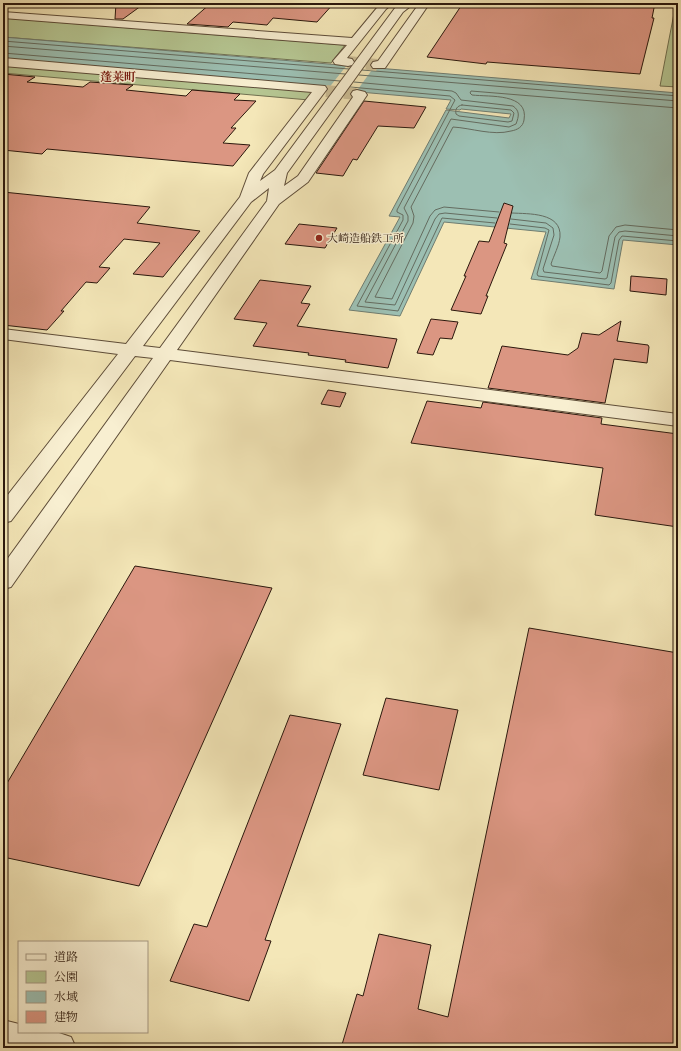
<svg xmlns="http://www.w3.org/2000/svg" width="681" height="1051" font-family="'Libre Caslon Text','Noto Serif JP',serif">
  <rect width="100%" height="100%" fill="#f4e7b8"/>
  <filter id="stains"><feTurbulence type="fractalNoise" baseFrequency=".005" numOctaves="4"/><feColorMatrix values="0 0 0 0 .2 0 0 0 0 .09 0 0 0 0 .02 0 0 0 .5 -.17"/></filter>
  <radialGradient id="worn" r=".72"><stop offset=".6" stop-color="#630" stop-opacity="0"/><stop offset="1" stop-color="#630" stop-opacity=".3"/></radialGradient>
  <!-- green -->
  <path fill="#b6c793" stroke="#707050" d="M676 3H678V87L660 86Z
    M3 18 345 45 331 63 3 37Z
    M3 64 315 91 309 100 3 73Z"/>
  <!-- water -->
  <path fill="#9cbfb2" stroke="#6f7c70" d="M3 37 678 93V245L623 240 614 289 531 279 546 232 444 222 400 316 349 310 400 217 389 216 446 110 509 118 511 114 461 109 460 110 446 109 451 100 3 61Z"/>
  <!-- pier -->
  <path fill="#f4e7b8" d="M347 65 374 67 356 92 328 89Z"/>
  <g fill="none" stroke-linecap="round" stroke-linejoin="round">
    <!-- shore -->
    <path stroke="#646c60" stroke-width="1" d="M3 41 349 69
      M3 46 345 74
      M3 53 340 81
      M362 70 678 96
      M359 75 678 101
      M354 82 452 91 456 93 461 100 513 106C520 111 519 116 516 124L509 127 451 119 404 208 408 216V221L365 302 395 305 435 219 439 214 445 213 497 218
      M350 87 450 96 455 100 397 210V212L403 215V220L357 306 398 311 442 218 495 223
      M462 105 511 110 514 113 512 121 508 122 459 116 456 114C455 109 457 106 462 105Z
      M499 212 444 207 435 210 430 216 392 299 375 297 413 223 414 216 411 207 453 127C471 128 493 136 511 131 517 130 523 127 524 120 529 93 490 97 472 95L470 93 471 91 678 108
      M512 213C528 214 562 212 560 237 559 246 554 255 551 264L552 266 600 273 602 271 609 236 616 227 625 225 678 230
      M511 219 546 223 553 228 554 235 543 269 544 272 605 279 607 278 615 237 619 232 625 231 678 236
      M510 224 545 228 549 230 537 274 538 276 609 285 611 283 619 240 622 236 678 241"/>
  </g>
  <!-- building -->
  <path fill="#db9682" stroke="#2b180d" d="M116 3H145L123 19H115Z
    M211 3H334L317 22 273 18 267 25 233 22 228 27 187 24Z
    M463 3H655L652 18H654L640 74 487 62 486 64 427 57Z
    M3 74 35 77 27 82 83 87 90 82 133 85 126 90 186 96 192 90 240 94 234 100 256 101 231 128H236L223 143 250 145 233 166 47 149 42 154 3 150Z
    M364 101 426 107 414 128 378 126 357 160 353 159 343 176 316 173Z
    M3 192 150 207 137 223 200 231 163 277 133 274 160 243 124 239 99 267 110 268 97 283 86 282 61 311H64L47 330 3 325Z
    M504 203 513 206 504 243 507 244 486 296H488L481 314 451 310 466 276H464L479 241 489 242Z
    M299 224 337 228 325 248 285 244Z
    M631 276 667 279 666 295 630 291Z
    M260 280 311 286 301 303 310 304 297 326 397 339 388 368 345 362 346 360 308 355 309 353 253 346 267 323 234 319Z
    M431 319 458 322 452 339 440 338 433 355 417 353Z
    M621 321 617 341 648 345 649 347 647 363 614 359 605 403 488 388 502 346 568 355 578 348 582 333 599 335Z
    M328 390 346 393 340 407 321 404Z
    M427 401 481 408 483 402 602 418 601 424 678 434V527L595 515 603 468 411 443Z
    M135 566 272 588 139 886 3 857V790Z
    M529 628 678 653V1048H341L357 994 363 996 379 934 431 945 418 1009 448 1017Z
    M386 698 458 710 439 790 363 775Z
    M290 715 341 724 265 940 271 941 249 1001 170 981 194 924 207 927Z"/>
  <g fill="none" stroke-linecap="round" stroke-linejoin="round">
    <!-- minor-tunnel -->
    <path stroke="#ccbe96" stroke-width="12" stroke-dasharray="12 6" stroke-linecap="butt" d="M348 62 377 65
      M326 91 357 94"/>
    <defs>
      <path id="minor" d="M381 3H393L386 9 347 58 352 59 354 62 352 65 348 66 335 64 333 61 347 45 3 18V12L352 38Z
        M401 3H423L427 7 385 68H373L371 65 373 62 378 61 416 8 412 5 403 12 287 173 284 186 298 176 353 97 351 94 353 91 357 90 365 92 367 95 308 182 279 204 177 350 678 414V426L170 360 11 587 3 589V565L153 358 135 356 11 521 3 523V501L118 354 3 339V329L126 344 240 197 249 173 312 92 3 66V58L325 86 327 89 263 174 260 181 275 170 395 8ZM269 188 267 201 160 348 143 346 251 202Z
        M3 1020 19 1024V1032H56L71 1037 76 1048H3Z"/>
    </defs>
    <!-- minor casing -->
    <use href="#minor" stroke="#5d4c38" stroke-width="2"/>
    <!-- minor -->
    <use href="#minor" fill="#f8efd1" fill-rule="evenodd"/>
  </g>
  <!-- markers -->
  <circle fill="#8f2418" stroke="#f8efd1" stroke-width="1.5" cx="319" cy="238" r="4"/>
  <g text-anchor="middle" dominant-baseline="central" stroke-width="3" stroke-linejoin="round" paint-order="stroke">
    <!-- far-poi labels -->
    <g font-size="11" fill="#2b180d" stroke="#f8efd1" text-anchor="start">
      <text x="327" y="238">大崎造船鉄工所</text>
    </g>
    <!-- far-neighbourhood labels -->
    <g font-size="12" font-weight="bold" fill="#7a1f14" stroke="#f8efd1">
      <text x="118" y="76">蓬莱町</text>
    </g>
  </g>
  <!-- margin -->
  <rect width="681" height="1051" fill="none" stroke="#f4e7b8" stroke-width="16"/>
  <rect x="4" y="4" width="673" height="1043" fill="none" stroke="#2b180d" stroke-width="2"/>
  <rect x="8" y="8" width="665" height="1035" fill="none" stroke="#2b180d"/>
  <!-- legend -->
  <rect x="18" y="941" width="130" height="92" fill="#f8efd1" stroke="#a69983"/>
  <rect x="26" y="954" width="20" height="6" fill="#f8efd1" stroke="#a69983"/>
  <text x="54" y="961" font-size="12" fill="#2b180d">道路</text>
  <rect x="26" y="971" width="20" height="12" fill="#b6c793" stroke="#a69983"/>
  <text x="54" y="981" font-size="12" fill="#2b180d">公園</text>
  <rect x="26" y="991" width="20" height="12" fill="#9cbfb2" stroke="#a69983"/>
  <text x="54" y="1001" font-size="12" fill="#2b180d">水域</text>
  <rect x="26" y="1011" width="20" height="12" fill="#db9682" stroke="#a69983"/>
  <text x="54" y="1021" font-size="12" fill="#2b180d">建物</text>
  <rect width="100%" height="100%" filter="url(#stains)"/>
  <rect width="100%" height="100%" fill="url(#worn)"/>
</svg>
